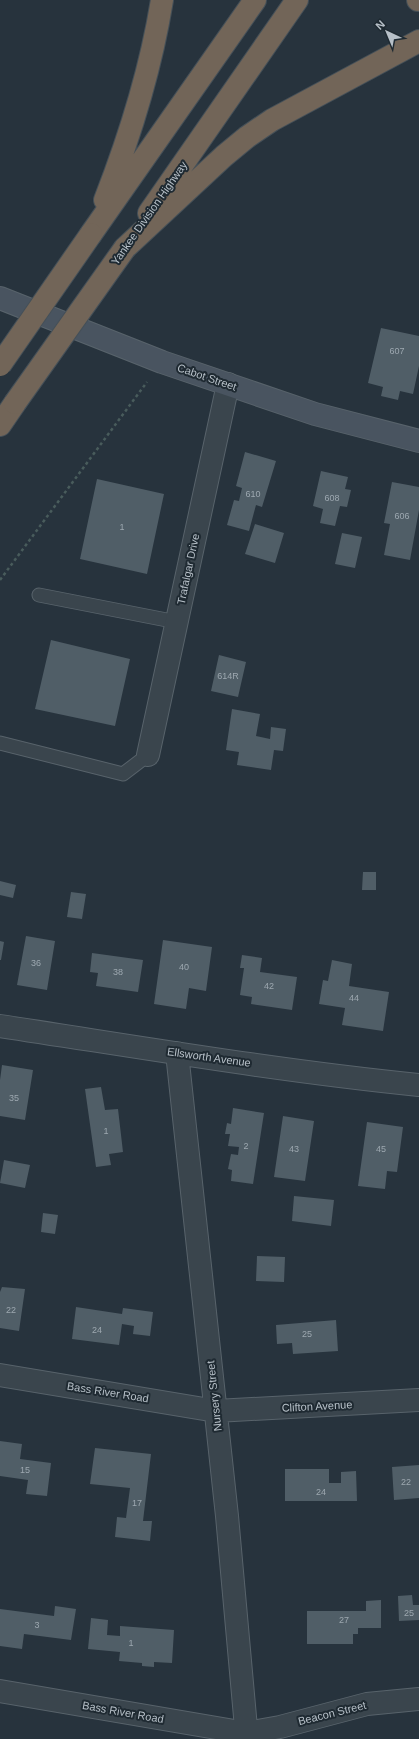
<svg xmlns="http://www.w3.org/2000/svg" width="419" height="1739" font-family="Arial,sans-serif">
  <rect width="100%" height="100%" fill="#27333d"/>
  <!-- building -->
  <path fill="#505e67" d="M381 328 419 336V366L413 394 400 391 398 400 381 396 383 387 368 383Z
    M245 452 276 461 262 507 256 505 249 531 227 525 234 500 239 501 242 488 236 486Z
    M321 471 348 477 345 489 351 490 347 507 340 506 335 526 320 523 323 509 313 506Z
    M97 479 164 494 147 574 80 559Z
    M392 482 419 487V510L410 560 384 555 390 524 384 523Z
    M255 524 284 533 275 563 245 554Z
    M342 533 362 537 355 568 335 564Z
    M51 640 130 659 115 726 35 709Z
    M219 655 246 662 238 697 211 691Z
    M232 709 260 714 256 736 270 739 271 727 286 729 283 751 274 750 271 770 237 765 239 752 226 750Z
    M363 872H376V890H362Z
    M0 881 16 885 13 898 0 895Z
    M71 892 86 894 82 919 67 917Z
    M26 936 55 941 47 990 17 985Z
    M163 940 212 947 206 991 189 988 186 1009 154 1004Z
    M0 941 4 942 1 960H0Z
    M92 953 143 960 138 992 96 986 98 973 90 972Z
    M242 955 262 958 260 972 297 977 292 1010 251 1004 252 997 240 995 244 968H240Z
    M332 960 352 964 349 986 389 992 383 1031 342 1025 345 1008 319 1004 323 980 328 981Z
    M2 1065 33 1070 25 1120 0 1116V1080Z
    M101 1087 105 1110 118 1109 123 1152 109 1154 111 1165 96 1167 85 1089Z
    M233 1108 264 1113 253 1184 231 1181 232 1170 228 1169 231 1154 238 1155 239 1147 228 1146 230 1134H225L227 1123 231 1124Z
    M283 1116 314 1121 305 1181 274 1177Z
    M367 1122 403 1127 397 1172 387 1171 385 1189 358 1186Z
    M4 1160 30 1165 25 1188 0 1183Z
    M294 1196 334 1200 331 1226 292 1221Z
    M43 1213 58 1215 55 1234 41 1232Z
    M257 1256 285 1257 284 1282 256 1281Z
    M2 1287 25 1289 19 1331 0 1328V1292Z
    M76 1307 122 1314 123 1308 153 1312 150 1336 133 1334 134 1326 122 1324 119 1345 72 1339Z
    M336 1320 338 1351 293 1354 292 1343 277 1344 276 1325Z
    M0 1441 22 1444 20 1459 51 1463 47 1496 26 1494 28 1480 0 1476Z
    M95 1448 151 1454 143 1521H152L150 1541 115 1537 117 1517 126 1518 130 1488 90 1484Z
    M419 1465V1498L394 1500 392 1467Z
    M285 1469H329V1483H341V1472L356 1471 357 1501H285Z
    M412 1595 413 1605H419V1620L399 1621 398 1596Z
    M381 1600V1628H358V1634H353V1644H307V1611H366V1601Z
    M55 1606 76 1609 71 1640 24 1634 22 1649 0 1646V1609L54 1616Z
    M91 1618 108 1620 107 1635 120 1636V1626L174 1630 172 1663 154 1662V1667L142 1666V1663L119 1661 120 1652 88 1649Z"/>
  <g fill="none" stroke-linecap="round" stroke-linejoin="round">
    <defs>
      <path id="service" d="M39 595 177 622
        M0 743 123 774 148 755"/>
      <path id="minor" d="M148 755 228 384
        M0 1026C139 1047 279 1071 419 1085
        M177 1053 227 1516 247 1739
        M0 1375 216 1411 419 1400
        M0 1691 246 1733 280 1727 367 1704 419 1699"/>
      <path id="secondary" d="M0 298 162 362 315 414 419 441"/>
      <path id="motorway" d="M418 0H419
        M105 200C130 136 151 68 162 0
        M149 213 297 0
        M91 234 255 0
        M125 248 224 156 247 137 272 120 419 41
        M0 425 15 403"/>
    </defs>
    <!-- service casing -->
    <use href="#service" stroke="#58636b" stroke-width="15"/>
    <!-- minor casing -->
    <use href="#minor" stroke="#58636b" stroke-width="24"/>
    <!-- secondary casing -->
    <use href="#secondary" stroke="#58636b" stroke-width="24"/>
    <!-- motorway casing -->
    <use href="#motorway" stroke="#455058" stroke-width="24"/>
    <!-- path -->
    <path stroke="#495c5c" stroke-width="2.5" stroke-dasharray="3 3" stroke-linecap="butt" d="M0 580 147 382"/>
    <!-- service -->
    <use href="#service" stroke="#3a454d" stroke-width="13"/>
    <!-- minor -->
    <use href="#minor" stroke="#3a454d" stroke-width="22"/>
    <!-- secondary -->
    <use href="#secondary" stroke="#495460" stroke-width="22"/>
    <!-- motorway -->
    <use href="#motorway" stroke="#726558" stroke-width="22"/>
    <defs>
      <path id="motorway-bridge" d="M0 365 91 234
        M15 403 125 248"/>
    </defs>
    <!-- motorway-bridge casing -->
    <use href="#motorway-bridge" stroke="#455058" stroke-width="24" stroke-linecap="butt"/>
    <!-- motorway-bridge -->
    <use href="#motorway-bridge" stroke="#726558" stroke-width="22"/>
  </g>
  <g text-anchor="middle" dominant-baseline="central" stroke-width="4" stroke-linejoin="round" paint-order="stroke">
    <!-- number labels -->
    <g font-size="9" fill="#9da8b0">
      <text x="397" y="351">607</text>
      <text x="253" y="494">610</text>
      <text x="332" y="498">608</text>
      <text x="402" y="516">606</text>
      <text x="122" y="527">1</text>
      <text x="228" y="676">614R</text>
      <text x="36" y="963">36</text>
      <text x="184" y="967">40</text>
      <text x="118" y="972">38</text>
      <text x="269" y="986">42</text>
      <text x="354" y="998">44</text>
      <text x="14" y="1098">35</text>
      <text x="106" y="1131">1</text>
      <text x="246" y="1146">2</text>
      <text x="294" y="1149">43</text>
      <text x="381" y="1149">45</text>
      <text x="11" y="1310">22</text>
      <text x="97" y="1330">24</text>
      <text x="307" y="1334">25</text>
      <text x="25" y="1470">15</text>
      <text x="406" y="1482">22</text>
      <text x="321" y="1492">24</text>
      <text x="137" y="1503">17</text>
      <text x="409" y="1613">25</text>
      <text x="344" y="1620">27</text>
      <text x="37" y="1625">3</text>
      <text x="131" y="1643">1</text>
    </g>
    <!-- street labels -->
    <g font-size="11" fill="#b7c0c8" stroke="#1f2a32">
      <text transform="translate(149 213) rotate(-55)">Yankee Division Highway</text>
      <text transform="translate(207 377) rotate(19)">Cabot Street</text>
      <text transform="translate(188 569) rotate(-78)">Trafalgar Drive</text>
      <text transform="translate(209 1057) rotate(8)">Ellsworth Avenue</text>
      <text transform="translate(108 1392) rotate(9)">Bass River Road</text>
      <text transform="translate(214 1396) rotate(-96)">Nursery Street</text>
      <text transform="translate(317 1406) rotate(-3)">Clifton Avenue</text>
      <text transform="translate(123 1712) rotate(10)">Bass River Road</text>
      <text transform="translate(332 1713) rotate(-14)">Beacon Street</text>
    </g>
  </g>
  <!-- north arrow -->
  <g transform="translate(387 32) rotate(316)" stroke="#1f2a32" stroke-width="3" paint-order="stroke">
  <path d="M0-3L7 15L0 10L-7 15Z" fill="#b7c0c8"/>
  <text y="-6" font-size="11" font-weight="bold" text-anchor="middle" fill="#b7c0c8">N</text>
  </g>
</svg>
